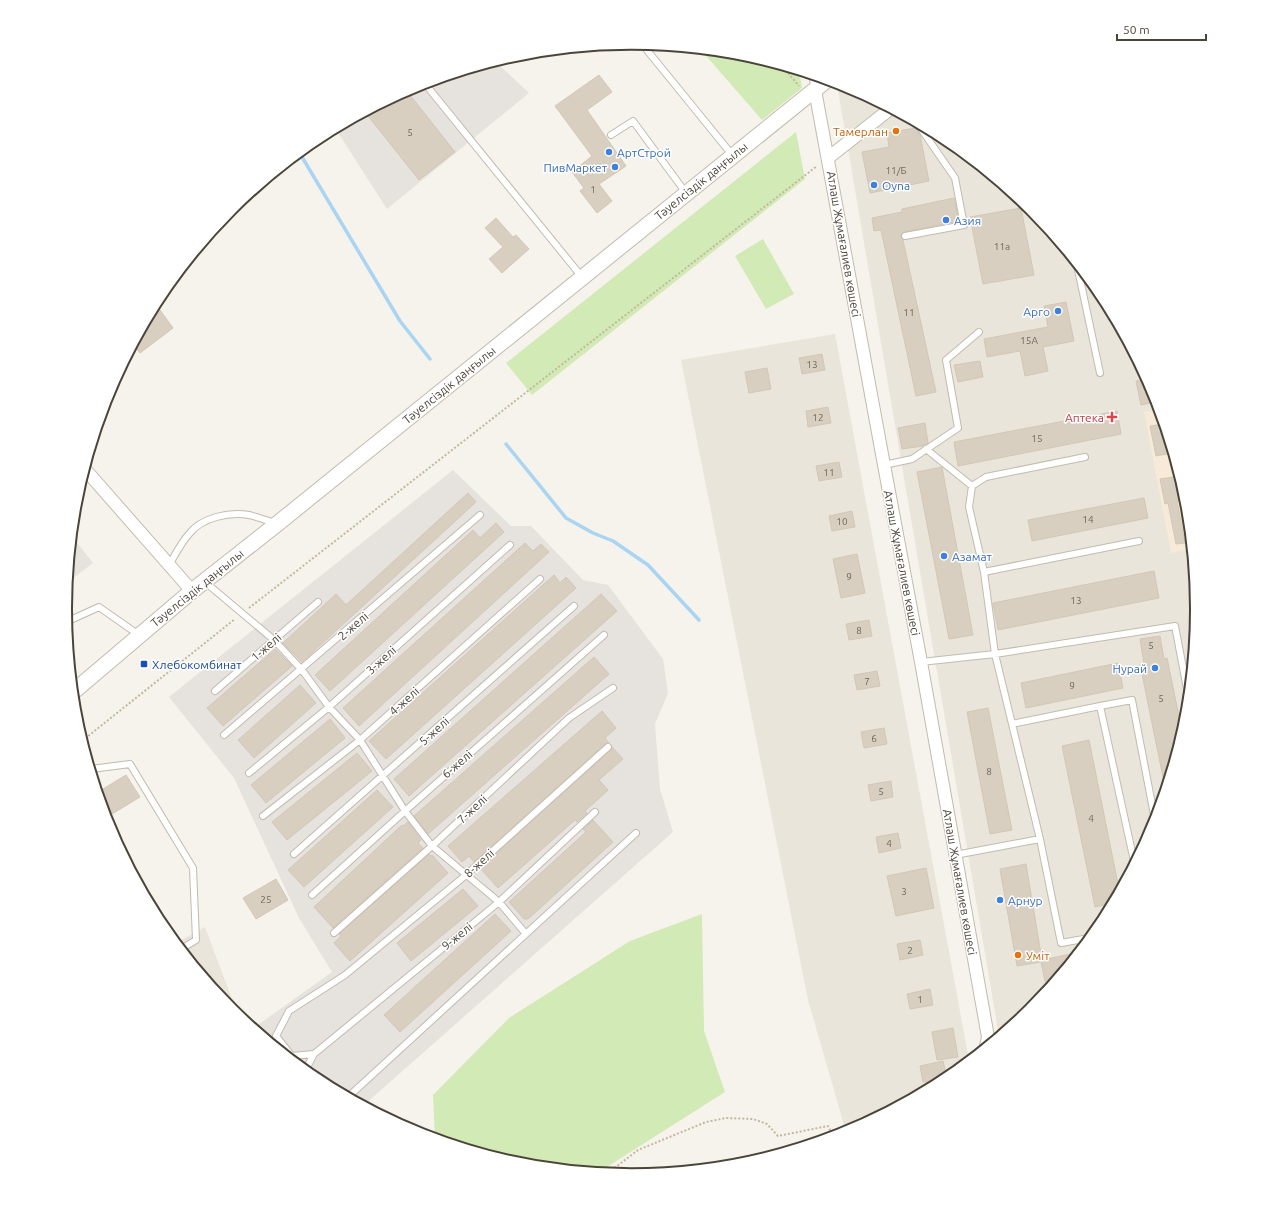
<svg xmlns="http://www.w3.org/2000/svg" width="1261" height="1218" font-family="Ubuntu,sans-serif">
  <rect width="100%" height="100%" fill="#f6f3ec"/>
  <!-- residential -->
  <path fill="#eae5da" d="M844 85 945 139 1031 209 1101 295 1153 393 1186 499 1196 609 1186 720 1153 826 1101 924 1031 1009 1008 1028 998 1030 838 90Z
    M835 334 969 1060 945 1080 846 1132 808 1000 681 360Z
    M205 927 238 1015 230 1009 176 943Z"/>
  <!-- commercial -->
  <path fill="#f7ead8" d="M1159 410 1186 499 1191 549 1171 553 1144 412Z"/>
  <!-- industrial -->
  <path fill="#e6e2dd" d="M495 61 529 93 387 209 335 128 414 86Z
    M453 470 511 526H531L583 580 608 585 663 659 668 693 655 724 660 789 673 832 364 1105 316 1079 259 1033 255 1027 332 972 299 918 234 778 169 697Z
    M72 536 93 563 67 583Z"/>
  <!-- green -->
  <path fill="#d2eab5" d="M701 50 741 54 799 71 802 88 762 120Z
    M796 132 805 179 532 395 506 363Z
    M763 239 794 294 766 309 735 256Z
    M702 914 704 1031 725 1092 599 1172 520 1164 435 1138 433 1095 509 1018 630 941Z"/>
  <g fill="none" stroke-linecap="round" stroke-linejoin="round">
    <!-- stream -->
    <path stroke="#a9d4f2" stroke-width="3.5" d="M299 152 400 321 430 359
      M506 444 566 518 593 533 613 541 648 565 699 620"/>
  </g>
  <!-- building -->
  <path fill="#d8cfc1" stroke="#d3c7b4" d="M599 75 612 92 587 110 626 166 599 184 612 201 597 213 580 191 584 188 572 172 592 156 555 106Z
    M406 90 455 152 419 180 365 112Z
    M915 128 920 135 929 181 870 193 862 152 889 147 887 133Z
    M954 198 959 221 904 232 901 235V239L903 240 936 392 916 396 881 230 874 231 872 218 902 212V209Z
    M1021 208 1034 275 983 284 970 217Z
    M496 218 513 237 516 235 529 249 502 273 489 259 503 247 485 228Z
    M1066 302 1074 341 1043 347 1048 371 1025 376 1020 351 987 357 984 339 1048 327 1044 306Z
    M160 310 173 328 140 353 133 344 146 320Z
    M822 354 825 370 802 374 799 358Z
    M980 361 983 377 958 382 954 365Z
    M767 368 771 389 749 393 745 372Z
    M1146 379 1154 393 1156 402 1141 405 1136 381Z
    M828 407 831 423 808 427 806 411Z
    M1117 411 1121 434 958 466 954 442Z
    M925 423 928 443 923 446 902 449 898 428Z
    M1163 424 1172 453 1156 456 1150 426Z
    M839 462 842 477 819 481 816 466Z
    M942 467 973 635 949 639 917 472Z
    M1179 476 1186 499 1177 501 1185 543 1176 544 1168 503 1165 504 1160 479Z
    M468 493 476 502 302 662 283 643 336 594 346 605Z
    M1144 498 1148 518 1032 541 1028 520Z
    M852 511 855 527 832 531 829 516Z
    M496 523 504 532 330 691 315 675 473 530 480 538Z
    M525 543 533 551 541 544 549 552 359 726 343 708Z
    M857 554 865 593 841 598 833 559Z
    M1154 571 1159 598 998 630 993 603Z
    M554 575 560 583 566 577 576 588 386 759 369 741Z
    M601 594 617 611 409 796 394 779Z
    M869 620 872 636 849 640 846 624Z
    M1160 636 1164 659 1167 658 1182 731 1165 787 1140 664 1144 663 1140 639Z
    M275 649 292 666 223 726 207 708Z
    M594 657 609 674 428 834 414 816Z
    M1118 663 1123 688 1026 708 1021 683Z
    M877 671 880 686 857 690 854 675Z
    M300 685 316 703 254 758 238 740Z
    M988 708 1012 830 990 834 967 712Z
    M602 711 616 728 605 738 609 743 605 744 474 862 469 856 462 862 448 846Z
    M330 719 345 738 266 803 251 785Z
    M884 728 887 744 864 748 861 732Z
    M1089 740 1119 889 1112 903 1095 907 1062 746Z
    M612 747 623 759 599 780 608 790 585 811 587 813 577 822 575 820 498 888 480 868 611 750Z
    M357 753 372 771 287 840 272 822Z
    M126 775 140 797 112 814 98 792Z
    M891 781 893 797 871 801 868 785Z
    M377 790 393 807 304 887 288 870Z
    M593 820 613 842 528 919H524L509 902 586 832 583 829Z
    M408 822 421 840 418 843 423 848 333 928 314 907 402 825 403 826Z
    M898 833 901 848 879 853 876 837Z
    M429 854 431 856 432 855 448 873 350 961 334 943 341 936 339 934Z
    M1026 864 1042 960 1076 953 1047 990 1041 962 1017 966 1000 869Z
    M926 868 934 908 896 916 887 876Z
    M276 879 288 900 256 919 243 898Z
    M463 889 478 906 411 961 397 943Z
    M495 914 511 931 400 1032 384 1015Z
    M920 940 923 955 900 960 897 944Z
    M930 989 933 1005 910 1009 907 994Z
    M953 1028 958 1057 937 1060 932 1032Z
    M943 1061 947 1078 923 1082 920 1066Z"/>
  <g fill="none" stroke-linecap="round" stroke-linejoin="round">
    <defs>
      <path id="service" d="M642 44 733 156
        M812 76 815 88
        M426 85 582 277
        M611 135 633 121 686 193
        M905 236 964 225 955 178 917 123
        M1077 265 1100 373
        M926 449 972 486
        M1085 457 986 477 972 486 969 507 984 572 1139 541
        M884 465 912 459 958 428 946 360 979 332
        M169 565C175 555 181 543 189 534 202 517 229 512 249 515 258 517 267 521 276 523
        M205 582 274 640 302 670 329 707 360 740 405 811 432 846 499 902 526 934
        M66 622 99 607 139 635
        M921 662 995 654 1175 626 1188 694
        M215 691 318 602
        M1100 706 1132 700 1155 820
        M1012 724 1100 706 1134 861
        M224 735 480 515
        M91 769 130 764 193 868 196 940 181 949
        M249 773 329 707 510 545
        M263 816 360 740 540 579
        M1040 839 1061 943 1089 938
        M294 854 574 606
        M955 855 1040 839 995 654 984 572
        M312 895 405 811 604 635
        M334 933 432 846 569 718 613 688
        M314 1054 292 1056 276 1036 289 1011 345 975 466 875 608 747
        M305 1071 314 1054 499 902 595 812
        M348 1097 636 833"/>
      <path id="minor" d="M815 90 884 465 921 662 988 1037 986 1046
        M828 158 890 109
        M84 468 192 591"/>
      <path id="tertiary" d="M73 692 192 591 277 524 827 80"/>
    </defs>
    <!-- service casing -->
    <use href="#service" stroke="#c2bbae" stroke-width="8"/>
    <!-- minor casing -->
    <use href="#minor" stroke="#c2bbae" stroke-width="14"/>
    <!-- tertiary casing -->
    <use href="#tertiary" stroke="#c2bbae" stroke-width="17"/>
    <!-- path -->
    <path stroke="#c4b79f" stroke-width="2" stroke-dasharray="2 2" stroke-linecap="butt" d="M783 67 799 86
      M249 608 817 166
      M82 741 235 619
      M608 1173 638 1150 706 1122 726 1118 753 1119 767 1124 778 1136 828 1126 833 1136"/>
    <!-- service -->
    <use href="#service" stroke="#fff" stroke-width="6"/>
    <!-- minor -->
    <use href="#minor" stroke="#fff" stroke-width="12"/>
    <!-- tertiary -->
    <use href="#tertiary" stroke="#fff" stroke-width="15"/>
  </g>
  <!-- markers -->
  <g fill="#e8710a" stroke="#fff" stroke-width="1.5">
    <circle cx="896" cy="131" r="4"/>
    <circle cx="1018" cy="955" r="4"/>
  </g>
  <g fill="#3f7fe0" stroke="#fff" stroke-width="1.5">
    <circle cx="609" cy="152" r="4"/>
    <circle cx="615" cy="167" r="4"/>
    <circle cx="874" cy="185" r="4"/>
    <circle cx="946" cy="220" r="4"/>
    <circle cx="1058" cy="311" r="4"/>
    <circle cx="944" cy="556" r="4"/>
    <circle cx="1155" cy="668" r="4"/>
    <circle cx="1000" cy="900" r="4"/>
  </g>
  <path fill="#e0444e" stroke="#fff" stroke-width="1.5" d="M1110 411h4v4h4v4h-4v4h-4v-4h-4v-4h4z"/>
  <rect fill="#1a4fb4" stroke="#fff" stroke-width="1.5" x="140" y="660" width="8" height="8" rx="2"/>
  <g text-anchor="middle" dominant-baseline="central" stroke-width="3" stroke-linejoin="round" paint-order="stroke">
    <!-- number labels -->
    <g font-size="10" fill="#6e675b">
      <text x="410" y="132">5</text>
      <text x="896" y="170">11/Б</text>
      <text x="593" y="189">1</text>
      <text x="1002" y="246">11а</text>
      <text x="909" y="312">11</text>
      <text x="1029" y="340">15А</text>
      <text x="812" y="364">13</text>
      <text x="818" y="417">12</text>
      <text x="1037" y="438">15</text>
      <text x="829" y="472">11</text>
      <text x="1088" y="519">14</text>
      <text x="842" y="521">10</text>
      <text x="849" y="576">9</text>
      <text x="1076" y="600">13</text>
      <text x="859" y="630">8</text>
      <text x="1151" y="645">5</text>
      <text x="867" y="681">7</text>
      <text x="1072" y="685">9</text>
      <text x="1161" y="698">5</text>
      <text x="874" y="738">6</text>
      <text x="989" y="771">8</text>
      <text x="881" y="791">5</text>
      <text x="1091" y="818">4</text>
      <text x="889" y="843">4</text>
      <text x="904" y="891">3</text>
      <text x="266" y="899">25</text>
      <text x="910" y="950">2</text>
      <text x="920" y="999">1</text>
    </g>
    <!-- food labels -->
    <g font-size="12" fill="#c56008" stroke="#fff" text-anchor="end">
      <text x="888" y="131">Тамерлан</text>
      <text x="1026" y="955" text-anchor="start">Умiт</text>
    </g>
    <!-- shop labels -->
    <g font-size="12" fill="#366cbe" stroke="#fff" text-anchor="start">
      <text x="617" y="152">АртСтрой</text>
      <text x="607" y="167" text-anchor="end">ПивМаркет</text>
      <text x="882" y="185">Oyna</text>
      <text x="954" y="220">Азия</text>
      <text x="1050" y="311" text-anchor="end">Арго</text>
      <text x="952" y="556">Азамат</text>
      <text x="1147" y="668" text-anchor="end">Нурай</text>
      <text x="1008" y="900">Арнур</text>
    </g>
    <!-- street labels -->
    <g font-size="12" fill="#4b4439" stroke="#fff">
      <text transform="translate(701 181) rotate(-39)">Тәуелсіздік даңғылы</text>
      <text transform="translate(844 244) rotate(80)">Атлаш Жұмағалиев көшесі</text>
      <text transform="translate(449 385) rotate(-39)">Тәуелсіздік даңғылы</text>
      <text transform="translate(902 563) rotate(79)">Атлаш Жұмағалиев көшесі</text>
      <text transform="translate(197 588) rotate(-39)">Тәуелсіздік даңғылы</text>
      <text transform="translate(353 626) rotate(-41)">2-желі</text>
      <text transform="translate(266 647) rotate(-41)">1-желі</text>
      <text transform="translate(381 660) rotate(-42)">3-желі</text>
      <text transform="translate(404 701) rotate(-42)">4-желі</text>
      <text transform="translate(434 731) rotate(-42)">5-желі</text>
      <text transform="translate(457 764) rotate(-41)">6-желі</text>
      <text transform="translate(472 809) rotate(-43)">7-желі</text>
      <text transform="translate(479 863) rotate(-42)">8-желі</text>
      <text transform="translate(960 882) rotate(80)">Атлаш Жұмағалиев көшесі</text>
      <text transform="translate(457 936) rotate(-39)">9-желі</text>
    </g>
    <!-- health labels -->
    <g font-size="12" fill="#be3a42" stroke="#fff" text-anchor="end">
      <text x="1104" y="417">Аптека</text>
    </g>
    <!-- transit labels -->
    <g font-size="12" fill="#164399" stroke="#fff" text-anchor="start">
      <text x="152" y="664">Хлебокомбинат</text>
    </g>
  </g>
  <!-- crop -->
  <path d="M0 0H1261V1218H0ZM72 609a559 559 0 1 1 1118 0a559 559 0 1 1-1118 0Z" fill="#fff" fill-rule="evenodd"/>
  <path fill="none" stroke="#4b4439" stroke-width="2" d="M72 609a559 559 0 1 1 1118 0a559 559 0 1 1-1118 0Z"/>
  <!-- scale -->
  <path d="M1117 34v6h89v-6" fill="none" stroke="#4b4439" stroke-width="2"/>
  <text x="1123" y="34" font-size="12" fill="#4b4439" stroke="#ffffff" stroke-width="3" paint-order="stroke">50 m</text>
</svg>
